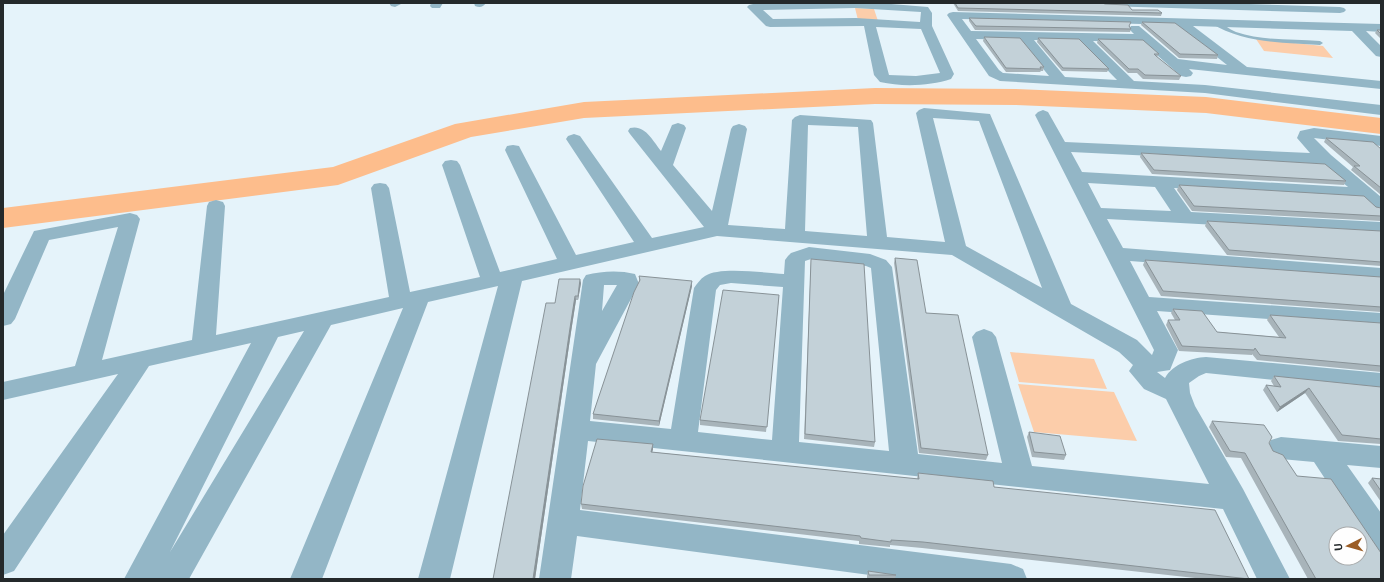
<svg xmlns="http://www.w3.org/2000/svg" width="1384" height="582" font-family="Roboto,sans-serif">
  <rect width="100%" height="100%" fill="#e5f3fa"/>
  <!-- green -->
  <path fill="#fccdaa" d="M855 8 874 9 878 21 858 20Z
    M1256 39 1323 46 1333 58 1264 51Z
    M1010 352 1094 359 1107 389 1019 382Z
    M1018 384 1114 392 1137 441 1034 432Z"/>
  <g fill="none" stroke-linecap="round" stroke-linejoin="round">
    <!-- river -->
    <path fill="#fdbd8c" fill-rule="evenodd" d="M875 88 1016 89 1206 97 1381 118V134L1206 113 1016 105 875 104 584 118 471 137 338 185 3 228V208L333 167 455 124 584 102Z"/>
    <!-- lane -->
    <path fill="#93b6c6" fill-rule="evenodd" d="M1211 21C1218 20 1229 29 1236 32 1262 41 1293 39 1320 41L1323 43 1320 45C1283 42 1244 44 1211 23Z"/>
    <!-- street -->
    <path fill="#93b6c6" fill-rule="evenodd" d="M389 3H401V4L395 7 391 6Z
      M431 3H443L440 8H432L430 6Z
      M474 3H486C483 7 480 8 475 6Z
      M785 3H879L928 7 932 13V26L954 74 951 79C930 86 902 87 880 82L874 75 864 26 770 27 766 26 747 7 749 5 753 4ZM855 8 921 12 920 22 856 18 773 19 763 10ZM876 27 921 29 940 73 916 76 889 75Z
      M1098 3H1218L1340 7 1344 8 1346 10 1344 12 1340 13 1104 6Z
      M953 12 1381 24V32L1366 31 1381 46V57L1376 56 1352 31 1193 26 1247 67 1381 81V89L1189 69 1193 73 1191 76 1186 77 1181 76 1142 42 1093 41 1134 81 1205 85 1381 105V115L1205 93 1000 81 989 76 947 15 949 13ZM962 19 1177 25 1227 65 1178 59 1139 26H1131L1129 29 1134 34 971 31ZM976 39 1020 40 1049 76 1003 73 999 70ZM1034 40 1079 41 1117 80 1065 77Z
      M924 108 990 114 1071 304 1137 340 1152 355 1154 350 1035 115 1038 112 1043 110 1048 112 1065 142 1310 153 1297 138 1300 131 1314 128 1381 136V146L1314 138 1331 155 1381 197V212L1374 210 1362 199 1174 188 1191 212 1381 222V234L1107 219 1123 248 1381 268V280L1130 261 1149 297 1381 313V327L1157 311 1178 350 1170 370 1157 372 1165 378C1173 364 1191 358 1206 357L1381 373V391L1206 373 1199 376 1189 383 1190 393 1195 406 1243 489 1290 579H1257L1223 509 588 441 580 510 1011 564 1023 569 1027 579H900L577 536 571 579H539L583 280 586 275C602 271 619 270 635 274L639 284 596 364 590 421 671 429 694 288C697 284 700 279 705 276 719 266 766 273 784 274L785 260 788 256 791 253 809 247 870 254 886 260 892 267 918 454 1002 463 972 337 976 332 984 329 992 332 996 337 1032 466 1209 484 1166 399 1144 389 1129 371 1133 365 1119 352 952 255 717 236 522 281 450 579H418L498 286 428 302 322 579H290L403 308 331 325 189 579H124L251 343 149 366 14 571 3 575V535L118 374 3 400V382L75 366 118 227 49 240 15 319 11 324 3 326V295L34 231 130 213 137 215 140 219 102 360 192 340 207 206 209 202 216 200 223 202 225 206 216 335 389 297 371 188 374 184 380 183 386 184 389 188 410 292 480 277 442 165 445 161 451 160 457 161 460 165 500 272 557 259 505 150 507 146 513 145 519 146 521 150 576 255 634 242 566 139 568 136 574 134 580 136 652 238 704 227 630 134 628 131 630 128C645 124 653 141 661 151L672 125 678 123 684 125 686 128 673 165 712 211 731 129 733 126 739 124 745 126 747 129 728 225 785 229 792 120 795 117 800 115 871 120 873 123 887 237 945 242 916 113 919 110ZM933 118 979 121 1042 288 966 246ZM808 125 858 127 867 236 805 231ZM1071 152 1320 164 1348 187 1082 172ZM1088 183 1155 187 1171 211 1101 208ZM811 259 866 266 871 268 889 451 799 442 805 261ZM731 283 783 287 772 440 698 432 716 290 720 285ZM604 285H617L602 311ZM304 331 170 552 278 337Z
      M1281 437 1381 446V468L1347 465 1381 513V551L1370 547 1314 462 1281 459 1271 456 1267 448 1271 440Z"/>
  </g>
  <!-- wall -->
  <path fill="#a8b4ba" d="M953 3H1102L1105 4 1132 10 1162 13 1161 16 958 11Z
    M969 18 1129 26 1131 29 1130 32 975 30 969 21Z
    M1142 22 1218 55 1217 59 1179 58 1141 25Z
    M1377 30H1381V39L1375 33Z
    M984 37 1044 67 1043 71H1041L1040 72H1006L983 41Z
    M1038 38 1109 69 1107 72 1062 71 1037 42Z
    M1098 39 1159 54 1157 57 1181 76 1179 80 1143 79 1137 73H1128L1097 43Z
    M1326 138 1381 149V195L1351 170 1353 167 1324 142Z
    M1141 153 1346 181 1344 185 1152 174 1140 157Z
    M1179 185 1376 207 1381 208V221L1192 211 1177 190Z
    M1207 221 1381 231V266L1227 255 1205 226Z
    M895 258 926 313 988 455 986 460 919 453 894 263Z
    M811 259 875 442 874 447 804 439Z
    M1145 260 1381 277V312L1161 296 1143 265Z
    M639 276 692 286 659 426 593 419V414L639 281Z
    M581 283 578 300H576L571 332 535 579H493L555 303Z
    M779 295 766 432 700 425V420Z
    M1173 309 1217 332 1279 337 1267 320 1270 315 1381 323V372L1257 360 1252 354V355L1179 351 1166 325 1168 320H1175L1171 313Z
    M1274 376 1381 387V444L1338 441 1305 393 1277 412 1263 390 1266 385 1274 386 1271 381Z
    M1212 421 1269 443 1273 451 1297 476 1381 579H1308L1241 458 1226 457 1209 427Z
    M1029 432 1066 455 1064 460 1032 457 1027 437Z
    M653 444V449L652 452 917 479 918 473 994 487 1249 579H1204L922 548 890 545V547L859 544V541L582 509 581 504Z
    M1372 478 1381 479V502L1368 483Z
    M868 571 896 575 895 579H867V576Z"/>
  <!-- shaded-wall -->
  <path fill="#889297" d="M580 279 581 283 578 300V296Z
    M692 281V286L659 426V421Z
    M575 296 576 300 571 332 535 579H533L570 328Z
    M1309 388 1305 393 1277 412 1280 407Z
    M653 444V449L651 457V452Z"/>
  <!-- building -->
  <path fill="#c3d1d8" stroke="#889297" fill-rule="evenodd" d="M955 3H1102L1105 4 1128 5 1132 10H1158L1162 13 958 8Z
    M969 18 1131 22 1129 26 1131 29 976 26Z
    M1142 22 1175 23 1218 55 1180 54Z
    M1377 30H1381V34Z
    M984 37 1020 38 1044 67H1040L1041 69 1006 68Z
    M1038 38 1079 39 1109 69 1063 68Z
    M1098 39 1143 40 1159 54H1154L1156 56 1181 76 1145 75 1138 69H1129Z
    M1326 138 1373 142 1381 149V188L1354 166H1360Z
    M1141 153 1325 164 1346 181 1154 170Z
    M1179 185 1364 196 1376 207 1381 208V216L1194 206Z
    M1207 221 1381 231V262L1229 250Z
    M895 258 917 260 926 313 958 315 988 455 921 448Z
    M811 259 864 264 875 442 805 434Z
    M1145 260 1381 277V307L1163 291Z
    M639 276 692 281 659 421 593 414 634 292 640 280Z
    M559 279H580L578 296H575L570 328 533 579H493L546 303H555Z
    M723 290 779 295 767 427 700 420Z
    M1173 309 1202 311 1217 332 1286 338 1270 315 1381 323V366L1260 355 1255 348 1254 350 1182 346 1168 320H1180Z
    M1274 376 1381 387V439L1342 435 1309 388 1280 407 1266 385 1281 387Z
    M1212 421 1264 425 1272 437 1269 443 1273 451 1283 455 1297 476 1331 479 1381 553V579H1316L1245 453 1230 451ZM1336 534H1360V558H1336Z
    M1029 432 1060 436 1066 455 1034 452Z
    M597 439 653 444 651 452 919 479 918 473 993 481 994 487 1215 510 1249 579 923 542 891 540V542L861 538 860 536 581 504 583 486Z
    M1372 478 1381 479V491Z
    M868 571 896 575H869Z"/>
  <!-- border -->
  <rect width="1384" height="582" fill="none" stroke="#24292b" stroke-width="8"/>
  <!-- north arrow -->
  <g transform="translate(1348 546) rotate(264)"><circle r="19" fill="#fefefe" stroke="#a7a9aa"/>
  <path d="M0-3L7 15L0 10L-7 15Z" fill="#9b5c24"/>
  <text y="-6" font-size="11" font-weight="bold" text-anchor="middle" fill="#24292b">U</text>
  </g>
</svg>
